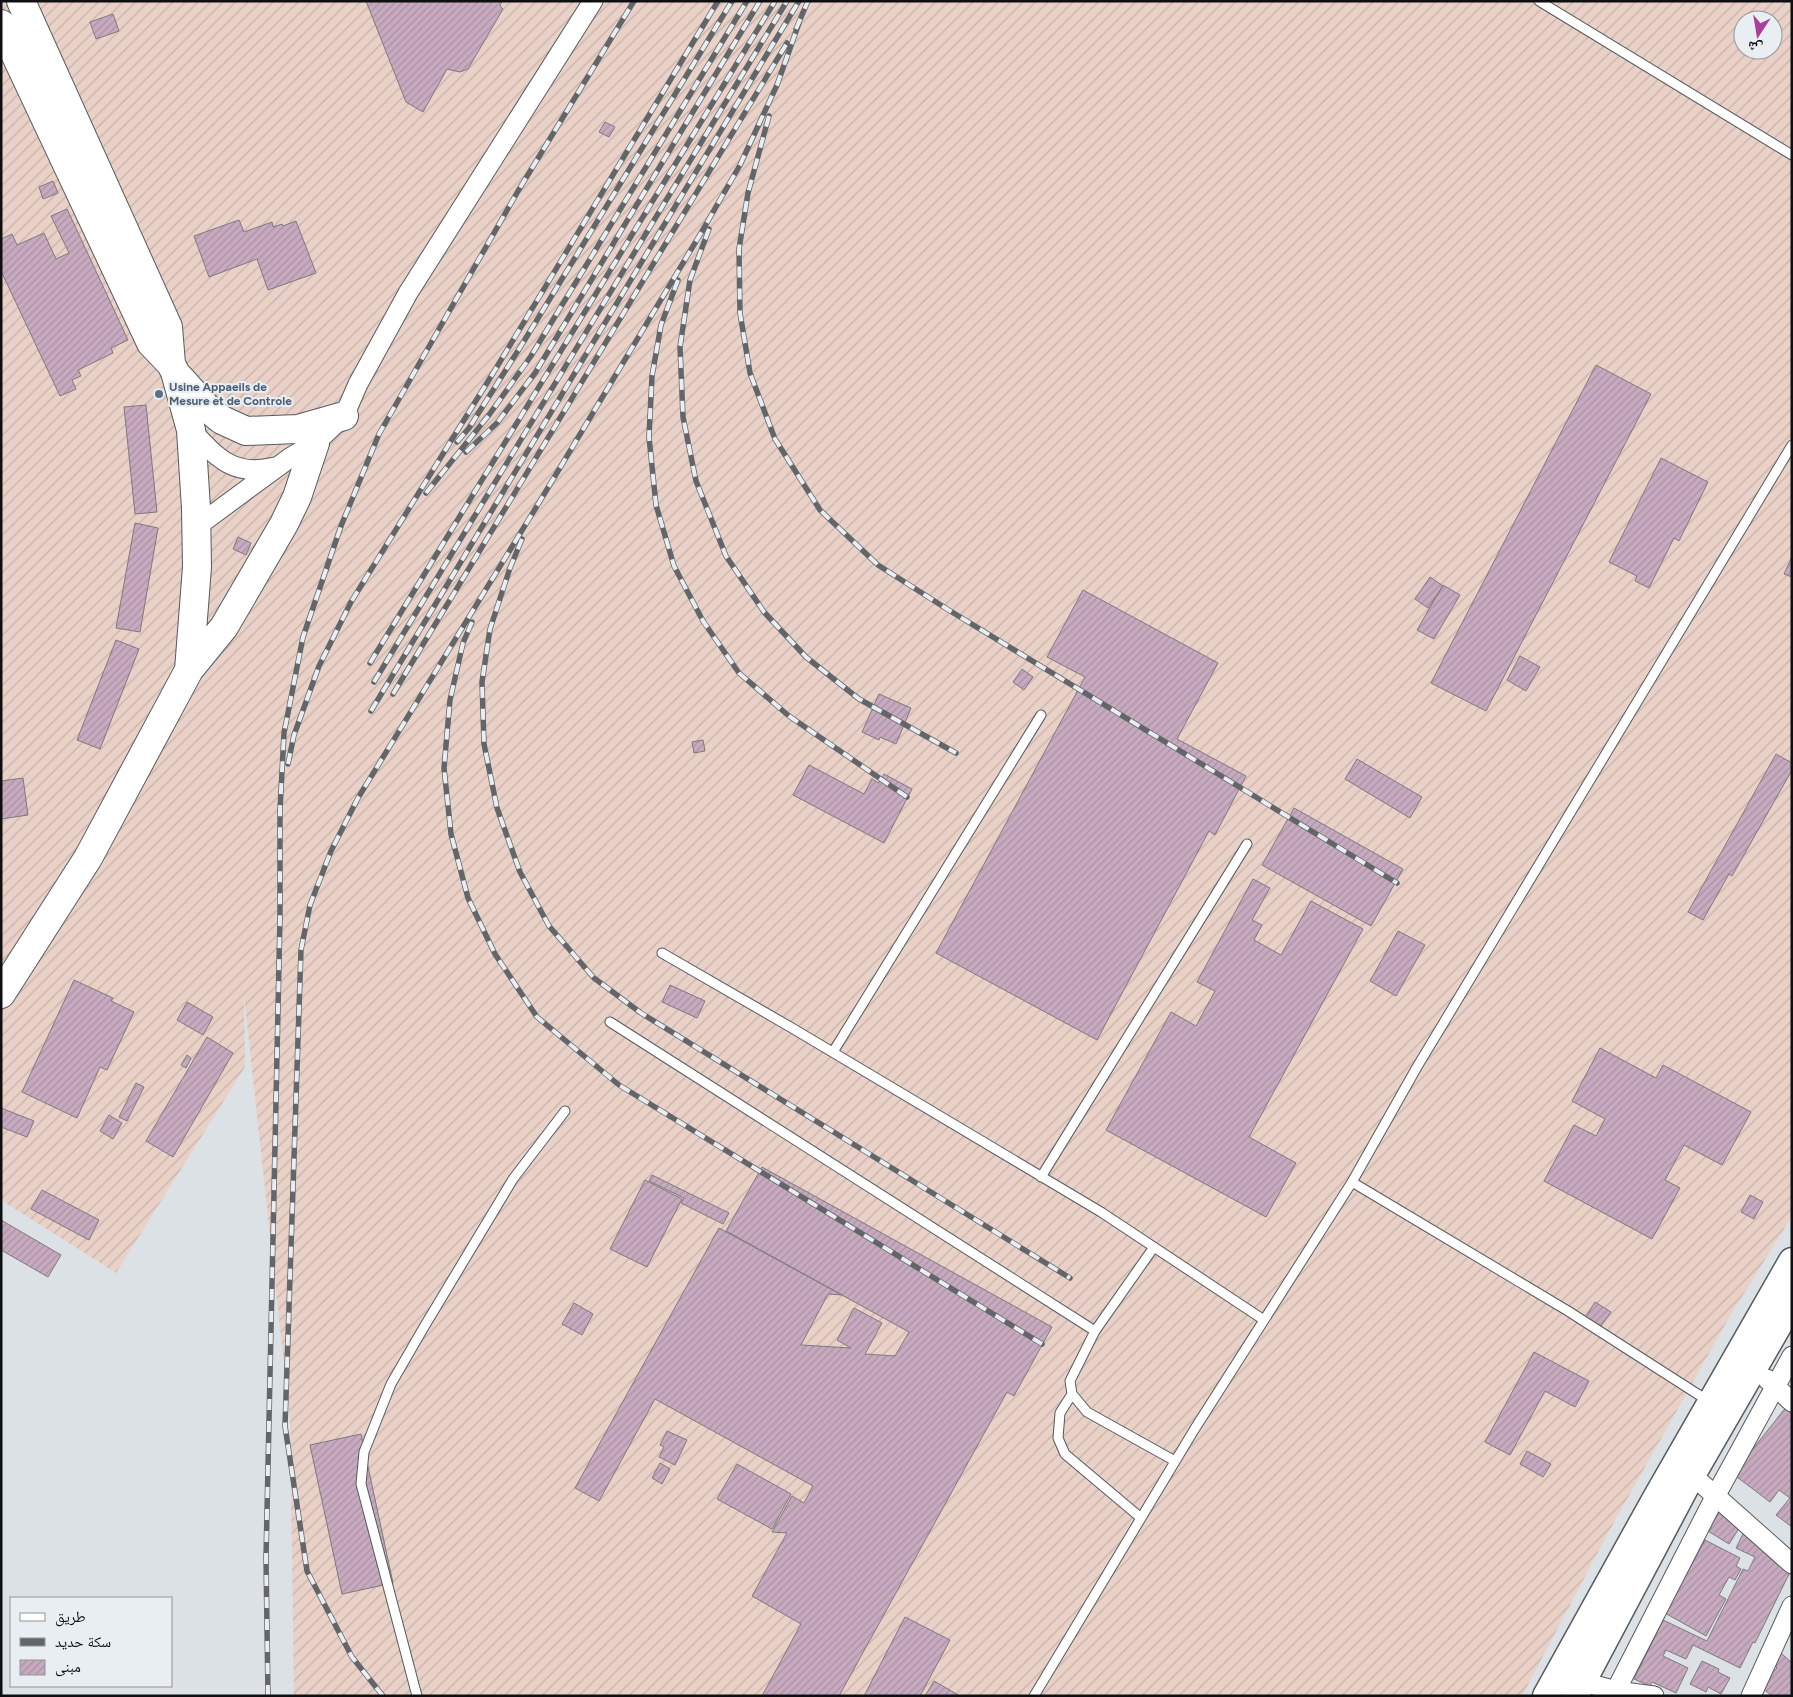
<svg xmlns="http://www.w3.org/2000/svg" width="1793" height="1697" font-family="Figtree,'Noto Naskh Arabic',sans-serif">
  <defs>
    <pattern id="industrial-furrows" width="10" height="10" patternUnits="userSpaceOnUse" patternTransform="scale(1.25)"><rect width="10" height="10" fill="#e9d1c7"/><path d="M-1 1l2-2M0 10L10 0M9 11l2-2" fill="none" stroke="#c7b2aa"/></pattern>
    <pattern id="building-hatch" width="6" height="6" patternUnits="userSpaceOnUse" patternTransform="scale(1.25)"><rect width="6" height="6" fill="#c7aabf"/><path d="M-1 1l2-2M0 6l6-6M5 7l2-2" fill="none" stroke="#aa91a3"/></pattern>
  </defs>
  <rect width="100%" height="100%" fill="#dce1e5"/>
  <!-- industrial -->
  <path fill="url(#industrial-furrows)" fill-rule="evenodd" d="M1 1H1792V1216L1730 1316 1608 1533 1522 1696H294L290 1420 244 996 245 1067 116 1273 1 1200ZM1743 20H1773V50H1743Z"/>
  <!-- building -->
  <path fill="url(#building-hatch)" stroke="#7e797d" d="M366 1H502L500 6 503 9 468 69 460 72 447 69 423 112 406 102Z
    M113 14 119 31 96 39 90 22Z
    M605 122 615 127 609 137 599 132Z
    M53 181 58 193 43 199 39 187Z
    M67 209 128 340 111 348 113 353 78 370 81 376 72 380 76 389 60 396 1 271V239L12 234 17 245 44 233 56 259 69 253 51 216Z
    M239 220 244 232 272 222 273 227 282 224 283 226 296 221 316 273 268 290 257 259 209 277 194 236Z
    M1596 365 1651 394 1486 711 1431 683Z
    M146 405 157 512 135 514 124 407Z
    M1661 458 1708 482 1679 541 1674 538 1649 588 1635 581 1637 576 1609 562Z
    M135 523 158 528 140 632 116 628Z
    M238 537 251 543 246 555 233 549Z
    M1792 557V577L1784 574Z
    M1430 577 1443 586 1428 608 1415 599Z
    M1443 585 1460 595 1434 639 1417 630Z
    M1083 590 1218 663 1177 739 1246 776 1215 835 1209 831 1097 1040 936 953 1085 677 1047 657Z
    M116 640 139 649 100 749 77 740Z
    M1520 656 1540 667 1526 691 1507 680Z
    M1022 669 1033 677 1024 690 1013 682Z
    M879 694 911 708 896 744 880 737 879 740 862 732Z
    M703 740 705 751 694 753 692 742Z
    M1776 754 1792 763V770L1732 876 1729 874 1703 920 1688 912Z
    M1357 759 1422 797 1410 818 1345 779Z
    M809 765 864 794 872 779 879 783 884 774 912 789 884 843 793 795Z
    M23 778 28 815 1 819V781Z
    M1294 808 1403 869 1371 926 1262 865Z
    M1253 879 1270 888 1252 920 1262 925 1254 940 1281 955 1311 901 1363 929 1249 1137 1296 1163 1266 1217 1106 1130 1171 1012 1196 1026 1215 991 1197 982Z
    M1398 931 1425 945 1396 996 1370 981Z
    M74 980 113 998 111 1001 134 1012 107 1070 100 1067 77 1118 22 1092Z
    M670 985 705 1001 697 1018 662 1002Z
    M187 1002 213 1017 203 1035 177 1020Z
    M207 1037 233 1053 173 1157 146 1141Z
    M1600 1048 1656 1078 1663 1065 1751 1112 1722 1165 1684 1145 1665 1180 1680 1188 1652 1239 1544 1181 1574 1125 1596 1136 1605 1119 1572 1101Z
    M187 1055 191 1058 186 1068 181 1065Z
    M136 1083 144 1087 127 1121 119 1117Z
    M1 1108 34 1121 27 1137 1 1127Z
    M109 1115 122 1123 113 1139 100 1131Z
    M762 1167 1052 1327 1014 1396 1007 1392 839 1696H762L801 1624 752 1596 787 1533 772 1532 792 1496 804 1503 813 1486 655 1399 599 1501 575 1488 719 1228 842 1295 828 1294 801 1345 851 1348 837 1340 854 1308 882 1323 865 1354 895 1356 909 1332 726 1231Z
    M652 1175 729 1213 723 1224 681 1203 684 1198 649 1181Z
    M645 1180 682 1199 647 1267 610 1249Z
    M42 1190 99 1220 89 1240 31 1209Z
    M1750 1195 1763 1202 1754 1219 1741 1212Z
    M1 1220 61 1255 48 1277 1 1250Z
    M1595 1302 1611 1312 1599 1329 1584 1320Z
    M574 1303 593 1314 582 1335 562 1324Z
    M1534 1352 1589 1381 1575 1407 1545 1391 1510 1455 1485 1442Z
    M1791 1401H1792V1527L1776 1515 1790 1498 1779 1490 1770 1502 1733 1474Z
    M667 1431 687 1440 675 1465 659 1457 664 1447 660 1445Z
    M361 1434 393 1583 342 1594 310 1445Z
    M1527 1451 1551 1464 1543 1477 1520 1464Z
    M660 1463 670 1469 662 1484 652 1478Z
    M737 1464 791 1494 772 1529 717 1499Z
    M1725 1502 1747 1516 1729 1544 1708 1531Z
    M1748 1524 1792 1568 1755 1643 1753 1642 1740 1668 1693 1645 1686 1659 1666 1650 1663 1656 1688 1668 1676 1693 1652 1682 1650 1686 1634 1679 1663 1620 1707 1641 1743 1569 1748 1571 1755 1557 1736 1548Z
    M1705 1540 1740 1558 1736 1566 1741 1569 1735 1580 1729 1577 1719 1595 1726 1599 1706 1636 1665 1613Z
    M905 1617 950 1640 920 1696H864Z
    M1781 1653 1792 1663V1696H1772L1760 1686 1777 1668 1772 1663Z
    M1702 1661 1719 1669 1718 1672 1730 1678 1721 1694 1708 1687 1706 1692 1690 1684Z
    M934 1681 960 1696H925Z"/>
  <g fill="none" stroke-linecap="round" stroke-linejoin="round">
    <defs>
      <path id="lane" d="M1539 1 1792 155
        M662 953 792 1028 1101 1212 1264 1320
        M610 1022 1095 1331
        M833 1052 1041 715
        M1041 1177 1247 844
        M1352 1182 1568 1311 1710 1402
        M1154 1247 1095 1331 1070 1381 1072 1394 1087 1412 1175 1461
        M1072 1394 1060 1413 1058 1438 1065 1454 1141 1518
        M417 1696 361 1484 364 1452 391 1384 424 1327 513 1179 565 1111
        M1034 1696 1194 1430 1352 1182 1417 1067 1792 445"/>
      <path id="street" d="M191 430C218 459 234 477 275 467
        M196 527 291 457 315 443 344 416 358 384 408 293 593 1
        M1767 1379 1792 1402
        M1692 1475 1792 1564
        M1583 1682 1616 1691 1654 1696
        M1613 1696 1716 1495 1792 1356
        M1751 1696 1792 1606"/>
      <path id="secondary" d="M1546 1696 1656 1498 1792 1261
        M1575 1696 1692 1475 1792 1302"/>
      <path id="primary" d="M21 1 168 327 171 364
        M1 24 151 343 171 364 175 372 191 430 196 508 197 567 189 670 88 858 1 994
        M180 378 207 408 222 420 246 431 298 429 344 416
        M189 670 224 627 284 524 297 497 315 443"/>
    </defs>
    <!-- lane casing -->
    <use href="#lane" stroke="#555a5d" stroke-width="11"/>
    <!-- street casing -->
    <use href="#street" stroke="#555a5d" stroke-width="21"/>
    <!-- secondary casing -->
    <use href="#secondary" stroke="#555a5d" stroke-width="29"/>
    <!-- primary casing -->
    <use href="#primary" stroke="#555a5d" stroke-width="30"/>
    <!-- lane -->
    <use href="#lane" stroke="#fff" stroke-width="9"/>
    <!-- street -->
    <use href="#street" stroke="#fff" stroke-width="19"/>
    <!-- secondary -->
    <use href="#secondary" stroke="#fff" stroke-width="26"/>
    <!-- primary -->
    <use href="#primary" stroke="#fff" stroke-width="28"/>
    <defs>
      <path id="rail" d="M796 29 808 1
        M769 116 748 193 739 249 740 313 750 373 775 439 820 510 878 565 947 609 1397 883
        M709 229 690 280 680 347 683 417 696 481 726 556 764 612 806 657 859 699 956 753
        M678 280 661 325 652 376 649 437 656 505 674 566 703 621 739 673 789 716 907 797
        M457 442 469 428 521 346 732 1
        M466 452 497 423 535 373 760 1
        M426 493 489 415 531 356 747 1
        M522 539 510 568 490 629 482 682 484 744 497 808 520 872 549 926 594 978 641 1013 1070 1278
        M472 622 463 643 450 700 444 768 451 834 468 898 495 954 537 1017 619 1085 1042 1344
        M370 663 775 1
        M374 682 787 1
        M393 694 787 43
        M371 711 799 1
        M288 764 294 735 319 666 351 602 495 370 718 1
        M268 1696 266 1558 280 918V810L284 733 303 637 341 526 379 434 518 191 634 1
        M383 1696 352 1657 307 1571 285 1426 301 950 310 905 331 851 358 798 540 501 701 233 740 165 777 85 799 23"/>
    </defs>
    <!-- rail casing -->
    <use href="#rail" stroke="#636669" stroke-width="5.5"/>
    <!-- rail -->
    <use href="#rail" stroke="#e9eef2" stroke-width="4" stroke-dasharray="11" stroke-linecap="butt"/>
  </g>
  <!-- markers -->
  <circle fill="#5c6f8a" stroke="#e9eef2" stroke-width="2" cx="159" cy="394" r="5"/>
  <g text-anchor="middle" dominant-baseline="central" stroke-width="4" stroke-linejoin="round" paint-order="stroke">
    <!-- service labels -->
    <g font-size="12" font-weight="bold" fill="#4e5e75" stroke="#e9eef2" text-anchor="start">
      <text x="169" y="387">Usine Appaeils de<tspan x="169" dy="14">Mesure et de Controle</tspan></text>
    </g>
  </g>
  <!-- border -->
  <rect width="1793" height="1697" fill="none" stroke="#0e0f11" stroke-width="5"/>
  <!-- legend -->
  <rect x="10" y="1597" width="162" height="90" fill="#e9eef2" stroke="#919598"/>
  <rect x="20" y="1613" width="25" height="8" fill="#ffffff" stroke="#919598"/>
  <text x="55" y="1622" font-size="15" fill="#0e0f11">طريق</text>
  <rect x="20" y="1638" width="25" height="8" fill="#636669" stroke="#919598"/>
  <text x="55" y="1647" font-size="15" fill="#0e0f11">سكة حديد</text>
  <rect x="20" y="1660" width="25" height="15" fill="url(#building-hatch)" stroke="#919598"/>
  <text x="55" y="1672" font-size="15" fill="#0e0f11">مبنى</text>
  <!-- north arrow -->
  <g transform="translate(1758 35) rotate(192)"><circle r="24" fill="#e9eef2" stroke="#919598"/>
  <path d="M0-4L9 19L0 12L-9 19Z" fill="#ac3d9b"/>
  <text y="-8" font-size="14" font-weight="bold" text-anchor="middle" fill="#0e0f11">ش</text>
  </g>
</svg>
